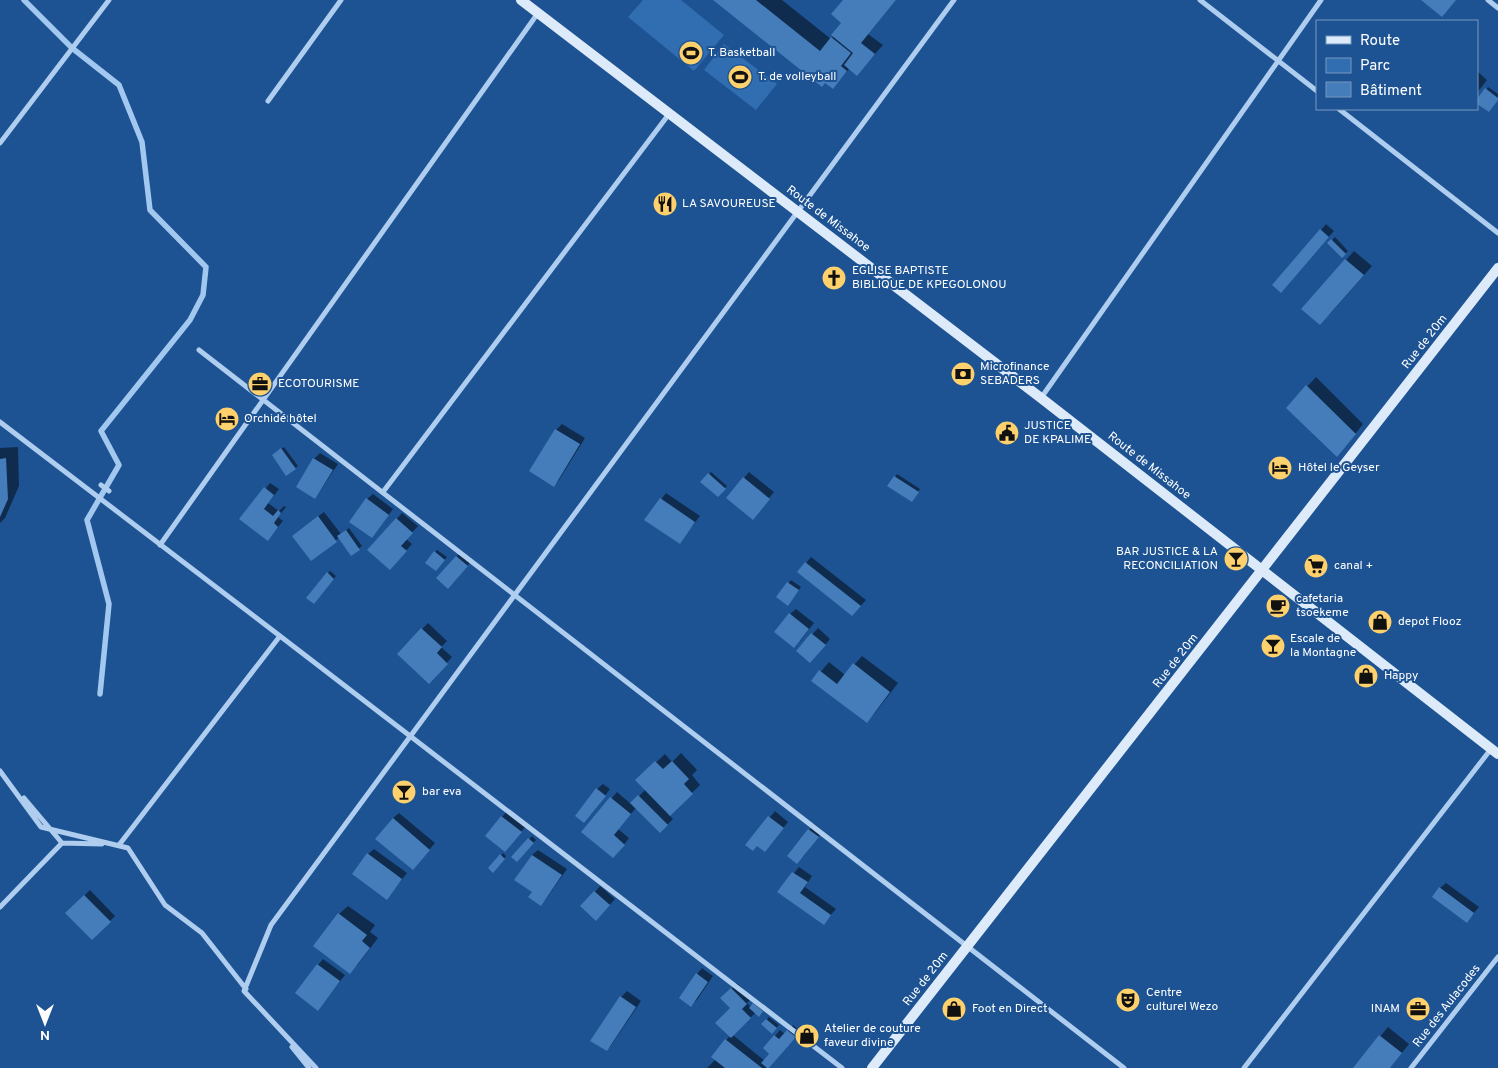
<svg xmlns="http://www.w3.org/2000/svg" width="1498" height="1068" font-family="Overpass,sans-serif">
  <rect width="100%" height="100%" fill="#1d5393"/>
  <!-- green -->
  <path fill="#306db1" d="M643 0H681L724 35 694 71 628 17Z
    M724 44 777 84 756 110 704 70Z"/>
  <!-- shadow -->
  <path fill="#0007" d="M715 0H782L831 39 843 23 844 0H896L868 34 883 45 857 74 850 68 833 87Z
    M1477 71 1487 80 1477 93Z
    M1488 87 1498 94V99L1489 111 1477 102Z
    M1326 224 1334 231 1286 285 1321 230Z
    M1335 237 1348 251 1342 256 1329 243Z
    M1354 251 1372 266 1329 315 1346 260Z
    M1316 377 1363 424 1345 447 1287 408Z
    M562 424 585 438 559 480 554 485 556 430Z
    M18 447 19 486 5 518 0 523V448Z
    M284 447 298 466 295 468 276 452Z
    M320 453 338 464 320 491 315 497 314 459Z
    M711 472 727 486 718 496 702 482Z
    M749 472 774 492 758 512 744 478Z
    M897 474 920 489 914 498 895 477Z
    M270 483 279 489 268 503 279 511 284 506 286 507 278 517 283 521 268 539 241 519Z
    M666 493 700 516 679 543 646 519Z
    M373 494 393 509 377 531 367 499Z
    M324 512 341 534 349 528 362 546 352 554 340 537 311 559 293 536Z
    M402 513 418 526 406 539 412 544 395 563 369 550Z
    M437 550 447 557 438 567 435 552Z
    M462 551 472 560 454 582 456 557Z
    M811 557 866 600 858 609 806 563Z
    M330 571 336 576 316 600 328 573Z
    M791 580 801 587 790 602 778 597Z
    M796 609 814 623 800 641 790 614Z
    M428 623 447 641 441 647 452 657 429 682 398 654Z
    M818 628 830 639 816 656 798 651Z
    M862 656 898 683 875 713 866 722 813 681 829 662 845 675Z
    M681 753 697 770 692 775 700 785 669 815 673 819 660 832 636 808 618 829 629 838 619 851 583 832 617 792 631 804 646 789 637 780 665 754 672 762Z
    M603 784 610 789 590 816 597 789Z
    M507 811 526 826 505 851 502 817Z
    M775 811 788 822 771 844 747 845Z
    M399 813 435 843 418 863 393 818Z
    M814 824 823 831 803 857 788 855Z
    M532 836 536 840 517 860 513 857Z
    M374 849 407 873 387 898 368 854Z
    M538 850 567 869 546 899 541 904 534 891 532 855Z
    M503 853 506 856 496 868H490Z
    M799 867 812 876 805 887 836 909 824 923 779 892Z
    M1446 883 1479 907 1467 921 1440 888Z
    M600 886 615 899 601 914 595 892Z
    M90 890 115 916 92 939 67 913Z
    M348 906 375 925 370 932 378 938 359 963 350 972 339 914Z
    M323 959 345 975 318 1009V965Z
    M702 968 713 976 697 1000 691 1005 697 974Z
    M737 983 752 998 747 1003 751 1007 756 1002 765 1008 759 1015 756 1012 733 1035 765 1061 771 1054 775 1036 780 1030 785 1034 793 1025 800 1031 769 1068H707L716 1059 712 1056 730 1036 732 1008 722 998Z
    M627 991 641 1001 612 1044 607 1050 621 997Z
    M769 1017 779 1025 772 1032 763 1024Z
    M1388 1027 1409 1044 1390 1068H1354Z"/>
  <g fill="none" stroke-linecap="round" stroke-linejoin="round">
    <!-- stream -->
    <path stroke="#a2c8f0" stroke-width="5.5" d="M24 0 72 48 119 85 142 142 150 210 206 267 203 295 190 320 101 431 119 465 87 520 109 604 100 694"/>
  </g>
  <!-- building -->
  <path fill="#457cba" d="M713 0H756L820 51 831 37 851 53 841 66 847 71 833 89 825 83 822 87Z
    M843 0H896L861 43 875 54 857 76 844 65 853 53 831 35 841 23 831 14Z
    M1421 0H1456L1442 17Z
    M1485 88 1498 98V100L1489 112 1477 104V99Z
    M1320 229 1329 237 1281 293 1272 285Z
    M1331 239 1346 254 1342 258 1327 243Z
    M1345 259 1364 275 1320 325 1301 309Z
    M1306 385 1356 434 1337 457 1286 408Z
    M555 429 580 444 554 487 529 471Z
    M281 448 296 469 286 476 272 455Z
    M6 458 8 499 0 517V459Z
    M313 458 333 470 315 499 296 487Z
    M708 473 726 489 718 497 700 482Z
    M894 476 919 492 912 502 887 486Z
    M743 477 770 499 753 520 726 498Z
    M264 487 274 495 264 509 273 516 278 510 281 513 274 523 278 527 268 541 239 519Z
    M366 498 389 515 372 538 349 522Z
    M660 498 695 522 680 544 644 520Z
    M318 516 337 542 311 561 292 536Z
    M396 518 413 533 401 546 407 551 390 570 367 550Z
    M346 530 360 550 351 556 337 536Z
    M434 551 445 560 436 571 425 563Z
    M456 556 468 566 448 589 436 578Z
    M805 562 861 606 852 616 797 572Z
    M327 572 334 579 314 604 306 598Z
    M787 582 799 590 788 606 776 597Z
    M789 613 809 629 794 648 774 632Z
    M421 628 442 647 437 653 448 664 429 684 397 654Z
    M811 633 826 645 810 663 796 651Z
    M853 663 890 692 867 723 811 681 819 670 837 684Z
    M655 761 663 769 672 761 689 779 684 784 693 794 670 816 635 780Z
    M596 788 606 796 584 823 575 816Z
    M638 795 668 825 660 833 630 803Z
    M610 797 631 814 614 835 625 845 613 858 581 832Z
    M501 816 522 832 505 852 485 836Z
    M768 816 784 828 765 852 757 846 753 851 745 845Z
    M393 818 430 850 413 870 375 839Z
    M808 829 819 837 797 864 787 856Z
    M528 838 534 843 517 862 511 857Z
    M367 853 402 879 387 900 352 874Z
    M500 854 505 859 493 873 488 868Z
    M532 855 562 875 541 906 528 897 532 892 514 880Z
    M792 872 808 882 800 893 831 915 824 925 777 892Z
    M1439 887 1474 913 1467 923 1432 897Z
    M594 891 610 905 596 921 580 906Z
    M84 895 111 922 92 940 65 913Z
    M338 913 367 935 362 941 370 948 350 974 313 946Z
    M317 964 340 981 318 1011 295 993Z
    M696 973 708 982 691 1007 679 998Z
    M731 988 747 1004 742 1009 751 1018 731 1038 715 1023 730 1008 720 998Z
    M620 996 636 1007 607 1051 590 1041Z
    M753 1003 763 1011 759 1017 749 1008Z
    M766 1019 777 1028 772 1034 761 1024Z
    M787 1030 796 1037 769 1068H767L761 1063 769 1054 763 1048 774 1035 779 1039Z
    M1379 1035 1402 1053 1390 1068H1353Z
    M725 1039 762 1068H725L711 1057Z"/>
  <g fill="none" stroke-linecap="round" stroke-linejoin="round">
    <!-- street -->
    <path stroke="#aecdef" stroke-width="5" d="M1200 0 1317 91
      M1488 0 1498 8
      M268 101 341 0
      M1339 109 1498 233
      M0 143 109 0
      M199 350 1124 1068
      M1041 398 1321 0
      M0 422 280 636 842 1068
      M101 485 109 491
      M383 492 669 114
      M160 545 538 13
      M0 771 41 827 128 848 165 905 202 933 246 989
      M24 798 62 843
      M116 845H119L280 636
      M0 907 62 843 102 844
      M292 1047 309 1068
      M316 1068 244 991 271 925 954 0
      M1244 1068 1491 749
      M1411 1068 1498 957"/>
    <!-- secondary -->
    <path stroke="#dceafa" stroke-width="10" d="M521 0 1041 398 1498 754
      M872 1068 1498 268"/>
  </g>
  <!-- icons -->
  <defs>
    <symbol id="stadium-disc" viewBox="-11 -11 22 22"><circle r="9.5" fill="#fed16d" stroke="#1d5393"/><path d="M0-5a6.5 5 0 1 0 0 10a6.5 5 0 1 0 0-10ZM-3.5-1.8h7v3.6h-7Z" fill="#111"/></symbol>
    <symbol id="restaurant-disc" viewBox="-11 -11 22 22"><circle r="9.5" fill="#fed16d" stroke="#1d5393"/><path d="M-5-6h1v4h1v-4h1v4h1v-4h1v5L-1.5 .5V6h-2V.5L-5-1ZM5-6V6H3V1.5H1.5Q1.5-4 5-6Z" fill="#111"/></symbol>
    <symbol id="church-disc" viewBox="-11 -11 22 22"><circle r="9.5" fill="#fed16d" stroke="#1d5393"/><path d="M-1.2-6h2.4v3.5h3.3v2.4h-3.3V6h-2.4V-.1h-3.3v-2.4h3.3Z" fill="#111"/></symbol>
    <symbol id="bank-disc" viewBox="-11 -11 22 22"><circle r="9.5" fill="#fed16d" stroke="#1d5393"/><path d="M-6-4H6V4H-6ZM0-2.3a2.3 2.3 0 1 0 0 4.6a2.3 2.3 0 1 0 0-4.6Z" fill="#111"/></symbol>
    <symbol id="office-disc" viewBox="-11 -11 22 22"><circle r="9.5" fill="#fed16d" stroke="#1d5393"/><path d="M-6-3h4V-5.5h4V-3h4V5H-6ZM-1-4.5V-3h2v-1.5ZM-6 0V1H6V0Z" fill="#111"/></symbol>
    <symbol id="hotel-disc" viewBox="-11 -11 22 22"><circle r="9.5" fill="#fed16d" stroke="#1d5393"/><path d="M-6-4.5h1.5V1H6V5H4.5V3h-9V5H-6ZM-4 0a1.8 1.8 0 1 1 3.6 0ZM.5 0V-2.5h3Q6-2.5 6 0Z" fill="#111"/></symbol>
    <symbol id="civic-disc" viewBox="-11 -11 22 22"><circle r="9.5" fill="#fed16d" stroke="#1d5393"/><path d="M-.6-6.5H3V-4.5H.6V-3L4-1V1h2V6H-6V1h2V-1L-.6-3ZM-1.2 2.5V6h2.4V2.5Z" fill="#111"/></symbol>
    <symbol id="bar-disc" viewBox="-11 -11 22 22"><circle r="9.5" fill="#fed16d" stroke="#1d5393"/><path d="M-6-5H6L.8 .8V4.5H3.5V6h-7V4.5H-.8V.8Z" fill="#111"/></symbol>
    <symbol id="supermarket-disc" viewBox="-11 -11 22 22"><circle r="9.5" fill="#fed16d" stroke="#1d5393"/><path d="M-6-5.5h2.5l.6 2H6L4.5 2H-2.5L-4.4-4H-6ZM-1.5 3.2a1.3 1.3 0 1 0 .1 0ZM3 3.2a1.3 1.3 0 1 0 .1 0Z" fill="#111"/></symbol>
    <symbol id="cafe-disc" viewBox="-11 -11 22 22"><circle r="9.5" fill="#fed16d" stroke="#1d5393"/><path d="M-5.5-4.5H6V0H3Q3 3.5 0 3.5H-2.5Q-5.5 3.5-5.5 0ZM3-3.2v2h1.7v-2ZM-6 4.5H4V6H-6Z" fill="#111"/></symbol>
    <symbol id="shop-disc" viewBox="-11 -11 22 22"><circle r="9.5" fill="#fed16d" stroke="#1d5393"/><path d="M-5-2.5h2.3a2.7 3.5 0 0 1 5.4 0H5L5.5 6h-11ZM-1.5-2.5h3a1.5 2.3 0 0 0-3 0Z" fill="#111"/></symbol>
    <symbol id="theatre-disc" viewBox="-11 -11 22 22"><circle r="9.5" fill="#fed16d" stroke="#1d5393"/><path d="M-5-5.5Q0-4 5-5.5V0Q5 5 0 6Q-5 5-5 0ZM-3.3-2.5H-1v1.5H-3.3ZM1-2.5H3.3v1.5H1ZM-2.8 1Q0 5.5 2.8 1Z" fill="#111"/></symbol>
  </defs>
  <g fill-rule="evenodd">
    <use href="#stadium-disc" x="677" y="39" width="28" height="28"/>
    <use href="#stadium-disc" x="726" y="63" width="28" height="28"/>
    <use href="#restaurant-disc" x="651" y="190" width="28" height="28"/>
    <use href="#church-disc" x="820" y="264" width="28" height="28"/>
    <use href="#bank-disc" x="949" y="360" width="28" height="28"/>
    <use href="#office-disc" x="246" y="370" width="28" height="28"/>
    <use href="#hotel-disc" x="213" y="405" width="28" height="28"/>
    <use href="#civic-disc" x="993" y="419" width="28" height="28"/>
    <use href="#hotel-disc" x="1266" y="454" width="28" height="28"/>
    <use href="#bar-disc" x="1222" y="545" width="28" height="28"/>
    <use href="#supermarket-disc" x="1302" y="552" width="28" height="28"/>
    <use href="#cafe-disc" x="1264" y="592" width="28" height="28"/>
    <use href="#shop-disc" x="1366" y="608" width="28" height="28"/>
    <use href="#bar-disc" x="1259" y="632" width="28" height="28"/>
    <use href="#shop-disc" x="1352" y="662" width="28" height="28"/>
    <use href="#bar-disc" x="390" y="778" width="28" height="28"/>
    <use href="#theatre-disc" x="1114" y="986" width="28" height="28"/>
    <use href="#shop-disc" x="940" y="995" width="28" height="28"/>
    <use href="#office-disc" x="1404" y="995" width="28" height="28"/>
    <use href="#shop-disc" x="793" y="1022" width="28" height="28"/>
  </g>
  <g text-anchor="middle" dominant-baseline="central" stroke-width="4" stroke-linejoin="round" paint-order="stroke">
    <!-- poi labels -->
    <g font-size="12" fill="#fff" stroke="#1d5393" text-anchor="start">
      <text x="708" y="53">T. Basketball</text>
      <text x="758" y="77">T. de volleyball</text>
      <text x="682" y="204">LA SAVOUREUSE</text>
      <text x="852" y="271">EGLISE BAPTISTE<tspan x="852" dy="14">BIBLIQUE DE KPEGOLONOU</tspan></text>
      <text x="980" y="367">Microfinance<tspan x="980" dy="14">SEBADERS</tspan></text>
      <text x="278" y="384">ECOTOURISME</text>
      <text x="244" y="419">Orchidé hôtel</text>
      <text x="1024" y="426">JUSTICE<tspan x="1024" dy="14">DE KPALIME</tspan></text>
      <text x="1298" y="468">Hôtel le Geyser</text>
      <text x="1218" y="552" text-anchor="end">BAR JUSTICE &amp; LA<tspan x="1218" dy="14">RECONCILIATION</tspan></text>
      <text x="1334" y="566">canal +</text>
      <text x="1296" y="599">cafetaria<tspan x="1296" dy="14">tsoekeme</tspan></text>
      <text x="1398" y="622">depot Flooz</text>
      <text x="1290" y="639">Escale de<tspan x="1290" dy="14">la Montagne</tspan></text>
      <text x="1384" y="676">Happy</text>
      <text x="422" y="792">bar eva</text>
      <text x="1146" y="993">Centre<tspan x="1146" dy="14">culturel Wezo</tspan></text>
      <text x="972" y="1009">Foot en Direct</text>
      <text x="1400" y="1009" text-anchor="end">INAM</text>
      <text x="824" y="1029">Atelier de couture<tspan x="824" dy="14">faveur divine</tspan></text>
    </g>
    <!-- street labels -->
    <g font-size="12" fill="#fff" stroke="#1d5393">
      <text transform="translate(828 219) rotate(37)">Route de Missahoe</text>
      <text transform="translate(1425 342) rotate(-52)">Rue de 20m</text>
      <text transform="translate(1149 466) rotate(38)">Route de Missahoe</text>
      <text transform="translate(1176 661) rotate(-52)">Rue de 20m</text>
      <text transform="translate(926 979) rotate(-52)">Rue de 20m</text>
      <text transform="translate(1447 1006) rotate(-52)">Rue des Aulacodes</text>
    </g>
  </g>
  <!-- legend -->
  <rect x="1316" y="20" width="162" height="90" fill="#1d5393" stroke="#7798be"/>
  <rect x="1326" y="36" width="25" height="8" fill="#dceafa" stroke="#7798be"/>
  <text x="1360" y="45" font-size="15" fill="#ffffff">Route</text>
  <rect x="1326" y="58" width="25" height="15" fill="#306db1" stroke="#7798be"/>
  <text x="1360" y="70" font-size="15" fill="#ffffff">Parc</text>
  <rect x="1326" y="82" width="25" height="15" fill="#457cba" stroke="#7798be"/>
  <text x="1360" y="95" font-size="15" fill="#ffffff">Bâtiment</text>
  <!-- north arrow -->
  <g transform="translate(45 1023) rotate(180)" stroke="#1d5393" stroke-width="4" paint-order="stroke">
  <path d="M0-4L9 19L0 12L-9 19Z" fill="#ffffff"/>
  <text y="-8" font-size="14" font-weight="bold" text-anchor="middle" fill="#ffffff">N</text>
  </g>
</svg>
